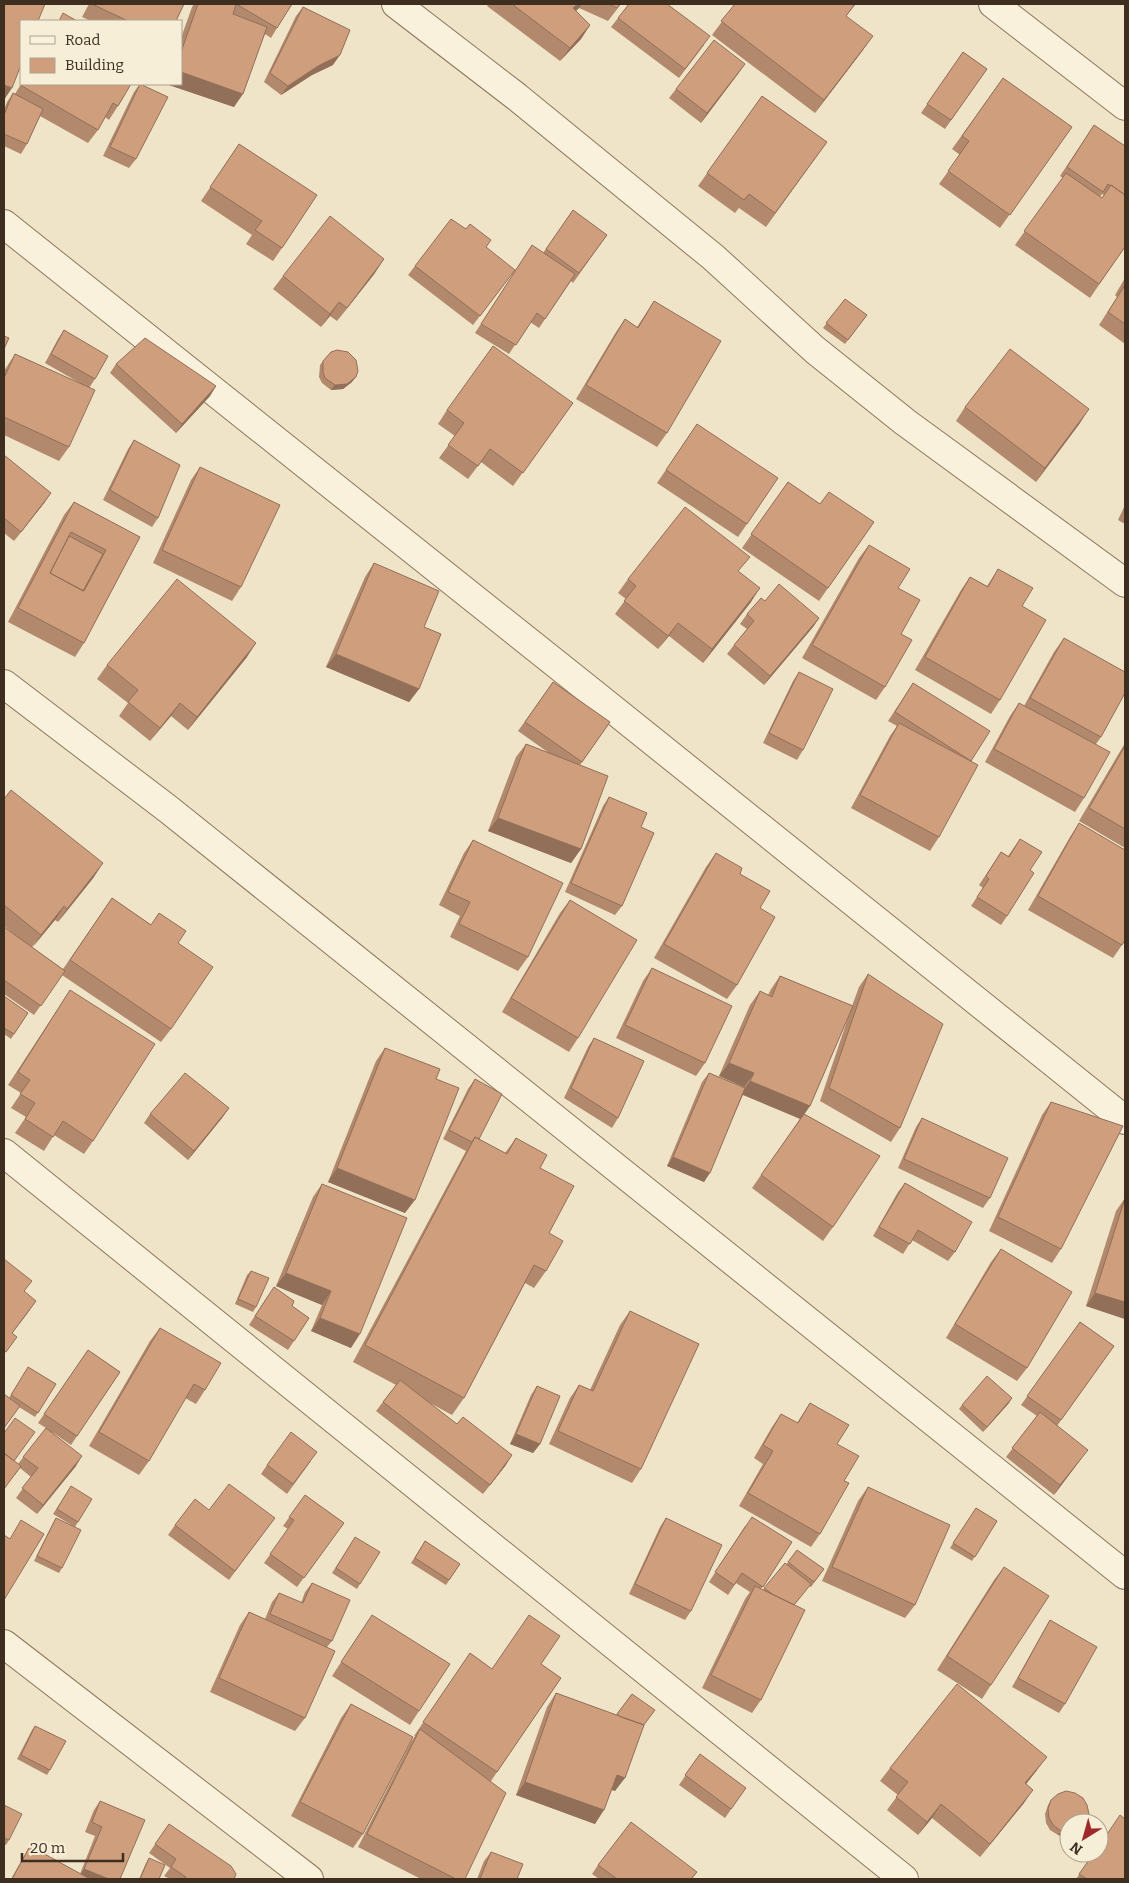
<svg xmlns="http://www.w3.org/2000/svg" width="1129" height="1883" font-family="Bitter,serif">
  <rect width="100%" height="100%" fill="#f0e4c8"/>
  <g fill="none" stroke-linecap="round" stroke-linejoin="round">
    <defs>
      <path id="minor" d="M396 4 517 97 713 257 815 350 905 422 1125 583
        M993 4 1125 106
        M4 224 589 690 1125 1120
        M4 684 168 809 1125 1575
        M4 1153 904 1879
        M4 1644 309 1879"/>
    </defs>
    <!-- minor casing -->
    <use href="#minor" stroke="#8d765c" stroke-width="30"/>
    <!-- minor -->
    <use href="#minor" stroke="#faf1dc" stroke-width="28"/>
  </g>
  <!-- wall -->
  <path fill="#b2896c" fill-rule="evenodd" d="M89 4H184L176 21H91L82 17Z
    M194 4H231L235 5V4H292L277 28 271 38 265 34 234 107 166 84H181V38L192 7Z
    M489 4H621L608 21 579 8 576 11 590 25 581 39 560 61 487 6Z
    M629 4 704 45 679 78 611 27Z
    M735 4H856L846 16 863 50 815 113 712 35Z
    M303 7 333 65 312 75 281 95 264 82 296 16Z
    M963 52 987 69 945 129 921 113Z
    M745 64 701 123 669 98 676 89Z
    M1003 78 1072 127 1000 228 939 184 960 155 952 149Z
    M21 84H131L118 106 109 120 105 117 98 130 88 143 40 116 27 144 21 154 4 146V110L7 102 13 93 15 94Z
    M140 84 136 159 129 168 103 156 134 92Z
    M762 96 827 142 766 227 739 208 735 213 698 186Z
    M1094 125 1125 146V247L1090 298 1015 245 1063 178 1060 176ZM1102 194 1104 195 1102 198 1100 197Z
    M239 144 282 248 273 261 246 244 252 235 201 201Z
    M573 210 607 235 573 283 571 281 539 328 530 322 509 354 475 333 532 245 543 253Z
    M486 247 508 279 473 325 408 275 415 266Z
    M375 273 337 321 330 316 321 327 273 289 283 276Z
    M1125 278V344L1099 325 1117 297 1115 295Z
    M845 299 867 315 845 344 823 328Z
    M654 301 667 433 657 447 576 399 616 332 625 319 637 327Z
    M64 330 95 379 89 388 69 447 59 461 4 435V371L15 354 85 386 45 363 58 339Z
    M323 361 352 382 343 389 331 390 322 383 319 377 320 365Z
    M116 364 216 386 210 396 176 433 110 373Z
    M573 403 513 486 481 462 468 479 439 458 455 436 438 424 447 410Z
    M965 407 1080 423 1036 482 956 421Z
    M697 424 747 524 738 537 657 483Z
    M134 440 158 518 152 527 103 500 128 449Z
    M4 455 45 502 14 541 4 533Z
    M200 467 241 587 232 601 153 563 191 480Z
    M788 482 820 504 874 522 819 601 742 548Z
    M74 502 140 537 84 643 75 657 8 622 64 515Z
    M1125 505V524L1118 520Z
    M869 545 898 588 901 634 885 687 876 700 802 658 859 558Z
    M374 563 424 627 419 689 409 702 326 667 365 577Z
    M998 569 1022 606 1000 700 991 714 915 670 961 590 970 577 987 586Z
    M739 572 751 602 703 663 669 636 658 649 615 614 626 599 618 593 628 579Z
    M765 601 819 618 813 627 764 685 727 654 734 645 747 629 740 624 747 614Z
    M1064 638 1101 737 1096 744 1084 798 1075 812 985 762 1010 716 1019 703 1024 706 1054 652Z
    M247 657 188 730 171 716 150 741 119 716 128 703 97 679 107 665Z
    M799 672 803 750 797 760 763 743 793 681Z
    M553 682 610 722 580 765 581 849 571 863 488 831 516 757 526 744 549 753 518 731Z
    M913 683 971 761 939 837 930 851 851 808 890 736 897 726 888 721Z
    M1125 743V848L1079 821Z
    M609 797 641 827 622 906 615 915 565 892 603 806Z
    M4 799 94 877 58 922 55 920 32 947 63 969 112 898 178 943 171 1029 161 1042 62 975 34 1015 4 994V927L20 939 4 926Z
    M1079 823 1122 945 1113 958 1028 910 1070 837Z
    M1020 839 1030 870 1007 916 1001 925 971 906 983 888 979 885 1001 852 1008 856Z
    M473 840 528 957 518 971 450 937 460 916 439 905 464 853Z
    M716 853 740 874 760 908 737 985 727 999 654 958 706 867Z
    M570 900 578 1038 569 1052 502 1012 560 913Z
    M652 968 705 1063 696 1076 616 1038 643 981Z
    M868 974 900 1128 891 1142 820 1101 850 1012 810 1106 804 1114 833 1227 823 1241 752 1188 800 1119 743 1095 704 1182 667 1166 702 1082 709 1073 744 1088V1087L719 1076 750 1005 760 991 768 995 771 989 780 976 852 1006 859 987Z
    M70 990 93 1141 84 1154 54 1135 44 1151 15 1133 26 1117 11 1108 21 1093 8 1085Z
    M4 996 28 1013 11 1039 4 1034Z
    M594 1038 618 1118 612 1128 564 1098 588 1047Z
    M385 1048 436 1079 405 1213 328 1182 376 1061Z
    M475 1079 479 1139 505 1153 516 1138 540 1168 549 1233 546 1271 534 1288 525 1283 464 1398 452 1415 428 1402 506 1465 483 1494 376 1411 396 1385 353 1362 466 1151 443 1139 468 1089Z
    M1051 1102 1061 1249 1052 1263 989 1231 1042 1115Z
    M229 1108 222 1118 188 1160 144 1123 150 1114Z
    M922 1118 990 1198 983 1208 898 1168 916 1127Z
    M905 1183 955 1252 948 1261 912 1240 903 1254 873 1236 898 1192Z
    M322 1184 351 1348 311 1331 322 1305 276 1286 313 1197Z
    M1125 1198V1319L1086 1306 1116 1211Z
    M1001 1249 1027 1368 1017 1381 946 1338 991 1262Z
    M251 1271 256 1307 253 1312 235 1304 247 1275Z
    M267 1297 292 1306 309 1318 288 1350 249 1325Z
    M630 1311 641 1469 632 1483 549 1444 570 1398 579 1385 590 1390 620 1325Z
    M1080 1322 1114 1346 1057 1426 1081 1459 1054 1495 1006 1457 1037 1416 1021 1405Z
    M160 1328 205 1390 196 1404 185 1398 149 1461 139 1475 89 1446 150 1341Z
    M88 1350 120 1372 71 1445 52 1432 76 1466 37 1514 16 1498 31 1477 20 1468 15 1475 4 1433 14 1461 18 1464 46 1428 38 1423Z
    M28 1367 56 1384 35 1417 19 1407 9 1398Z
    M537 1386 540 1444 533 1453 510 1444 531 1395Z
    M810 1403 837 1444 844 1481 820 1534 811 1547 739 1506 763 1464 754 1458 772 1427 781 1414 797 1423Z
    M1009 1403 983 1432 959 1409 962 1405Z
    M311 1461 287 1494 261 1474 267 1465Z
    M71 1486 78 1522 75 1527 53 1514Z
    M868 1487 915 1605 905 1618 822 1581 858 1501Z
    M305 1495 344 1523 297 1587 264 1563 288 1529 283 1526Z
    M976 1508 997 1521 972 1561 950 1548Z
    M209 1510 268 1527 229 1580 168 1535 175 1525Z
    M56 1518 62 1568 59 1573 34 1561 53 1523Z
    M666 1518 691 1611 685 1620 629 1594 660 1527Z
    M745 1526 792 1542 761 1589 763 1590 785 1563 786 1565 797 1550 824 1569 811 1587 809 1586 794 1605 761 1700 752 1713 702 1688 745 1599 750 1592 736 1583 728 1595 709 1582Z
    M425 1541 460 1564 446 1585 411 1563Z
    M352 1542 360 1584 357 1589 332 1573Z
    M1004 1567 991 1685 982 1699 937 1670 994 1580Z
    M312 1583 332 1641 327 1647 305 1718 295 1731 210 1692 240 1625 249 1612 265 1619 272 1602 279 1593 301 1603 305 1592Z
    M372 1615 419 1711 410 1725 332 1676Z
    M1050 1620 1065 1704 1059 1713 1012 1687 1044 1630Z
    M470 1653 492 1669 541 1664 561 1678 491 1781 465 1879H421L358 1847 411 1742 415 1736H414Z
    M556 1693 616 1715 632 1694 643 1726 615 1791 612 1790 595 1824 516 1795 547 1707Z
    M351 1704 363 1834 353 1848 291 1816 341 1718Z
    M35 1726 50 1770 47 1775 17 1759 32 1730Z
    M700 1754 746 1788 725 1818 679 1785Z
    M890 1768 1037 1770 1026 1784 1024 1803 980 1857 932 1818 918 1835 887 1810 898 1795 880 1781Z
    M1051 1800 1067 1837 1058 1835 1050 1830 1046 1823 1045 1814 1048 1805Z
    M100 1801 120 1879H11L24 1856 30 1846 80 1874 95 1836 85 1832 94 1810Z
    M4 1805 9 1840 6 1845 4 1844Z
    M169 1824 234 1879H170L164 1876 170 1868 149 1853Z
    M491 1852 517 1879H477L484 1861Z
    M1094 1853 1125 1879H1076Z
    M149 1858 159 1879H139L146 1863Z
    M598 1865 697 1872 692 1879H599L592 1874Z"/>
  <!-- shaded-wall -->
  <path fill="#916f58" d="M578 4H582L579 8 564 22 573 8Z
    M590 25 581 39 560 61 570 48Z
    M873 36 863 50 815 113 824 100Z
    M340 55 333 65 312 75 281 95 288 86 318 66Z
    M745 64 738 74 701 123 707 113Z
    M181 72 243 94 234 107 166 84H181Z
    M4 85 12 88 4 100Z
    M384 259 375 273 337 321 347 308Z
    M339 302 330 316 321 327 330 314Z
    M356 377 352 382 343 389 331 390 335 385Z
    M216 386 210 396 176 433 182 424Z
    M1089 409 1080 423 1036 482 1045 468Z
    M51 493 45 502 14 541 21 532Z
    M760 588 751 602 703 663 712 649Z
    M819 618 813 627 764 685 770 676Z
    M678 623 669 636 658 649Z
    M256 643 247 657 188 730 197 717Z
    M336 654 419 689 409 702 326 667Z
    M180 703 171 716 150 741 160 728Z
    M498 818 581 849 571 863 488 831Z
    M103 863 94 877 58 922 67 909Z
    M64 906 55 920 32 948 41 935Z
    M729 1063 754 1073 744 1087 719 1076Z
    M750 1081 810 1106 801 1119 741 1094Z
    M229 1108 222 1118 188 1160 194 1151Z
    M673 1157 710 1173 704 1182 667 1166Z
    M337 1168 415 1200 405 1213 328 1182Z
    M286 1273 331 1291 322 1305 276 1286Z
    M1095 1293 1125 1302V1319L1086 1306Z
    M36 1301 27 1314 4 1344 12 1333Z
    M320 1318 360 1334 351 1348 311 1331Z
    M1012 1398 1009 1403 983 1432 987 1427Z
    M516 1434 540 1444 533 1453 510 1444Z
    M1088 1450 1081 1459 1054 1495 1060 1485Z
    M512 1455 506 1465 483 1494 490 1485Z
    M82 1456 76 1466 37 1514 43 1505Z
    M1047 1757 1037 1770 1016 1797 1025 1783Z
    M617 1775 625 1778 615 1791 608 1788Z
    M525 1782 604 1810 595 1824 516 1795Z
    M1033 1790 1024 1803 980 1857 990 1844Z
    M941 1804 932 1818 918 1835 927 1822Z
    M1061 1831 1069 1832V1836L1067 1837 1058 1835Z
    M84 1869 109 1879H80L78 1878Z"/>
  <!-- building -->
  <path fill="#cf9f7d" stroke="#916f58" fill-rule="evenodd" d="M4 4H45L38 21H21V65L12 88 4 85Z
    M92 4H184L176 21H128Z
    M198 4H231L236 5 233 14 267 27 243 94 181 72V52Z
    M236 4H292L277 28Z
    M512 4H578L573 8 590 25 570 48Z
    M609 4H620L617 8Z
    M629 4H667L710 36 685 69 618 18Z
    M735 4H855L846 16 873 36 824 100 721 21Z
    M303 7 350 30 340 55 318 66 288 86 270 73Z
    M63 13 77 21H59Z
    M714 40 745 64 707 113 676 89Z
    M963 52 987 69 951 120 927 104Z
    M1003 78 1072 127 1010 215 948 171 969 141 962 136Z
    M23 84H131L118 106 113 103 98 130 22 86Z
    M140 84 168 97 136 159 110 147Z
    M13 93 43 109 27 144 4 134V115Z
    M762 96 827 142 775 213 749 194 744 200 707 173Z
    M1094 125 1125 146V195L1111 185V186L1108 184 1103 192 1067 167Z
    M239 144 317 195 282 248 255 230 262 221 210 187Z
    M1066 173 1102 198 1111 185 1125 195V247L1099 284 1024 231Z
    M573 210 607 235 579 273 546 249Z
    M330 216 384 259 347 308 339 302 330 314 283 276Z
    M451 219 466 229 470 224 491 240 486 247 515 270 480 316 415 266Z
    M532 245 575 274 545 319 537 313 516 345 481 324Z
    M1125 285V324L1108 312Z
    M845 299 867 315 848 340 826 323Z
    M654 301 721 341 667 433 586 385 625 319 638 328Z
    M64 330 108 356 95 379 51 354Z
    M4 336 9 338 4 349Z
    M145 338 216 386 182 424 116 364Z
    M493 346 573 403 523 473 490 449 478 466 448 445 464 423 447 410Z
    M1010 349 1089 409 1045 468 965 407Z
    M337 350 348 352 356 360 358 371 356 377 347 384 335 385 325 378 323 372V361L331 352Z
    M15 354 95 390 69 447 4 417V378Z
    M697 424 778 478 747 524 666 470Z
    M134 440 180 465 158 518 110 490Z
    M4 455 51 493 21 532 4 518Z
    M200 467 280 505 241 587 162 550Z
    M788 482 820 504 829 492 874 522 828 588 751 534Z
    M74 502 140 537 84 643 18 608ZM71 532 106 550 84 591 50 573Z
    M685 507 750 557 738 571 760 588 712 649 678 623 668 636 624 601 636 586 628 579Z
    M69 536 103 554 83 591 50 573Z
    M869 545 910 569 898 588 920 600 901 634 912 640 885 687 812 645Z
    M374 563 439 591 424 627 441 634 419 689 336 654Z
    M998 569 1033 588 1022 606 1046 620 1000 700 925 657 970 577 988 587Z
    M177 579 256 643 197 717 180 703 160 728 128 702 138 690 107 665Z
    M779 584 819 618 770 676 734 645 754 621 747 614 761 598 765 601Z
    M1064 638 1125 672V693L1101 737 1030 698Z
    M799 672 833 689 803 750 769 733Z
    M553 682 610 722 582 762 525 722Z
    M913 683 990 731 971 761 895 712Z
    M1019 703 1110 752 1084 798 994 749Z
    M899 723 978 765 939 837 860 795Z
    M526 744 608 776 581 849 498 818Z
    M1125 746V829L1089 808Z
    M11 790 103 863 67 909 64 906 41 935 4 905V799Z
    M609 797 647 813 641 827 654 833 622 906 571 883Z
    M1079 823 1125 850V940L1122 945 1038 896Z
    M1020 839 1042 852 1030 870 1034 873 1007 916 977 897 989 879 986 876 1001 852 1009 857Z
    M473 840 563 883 528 957 459 924 470 902 448 892Z
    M716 853 742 868 740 874 770 891 760 908 775 917 737 985 664 944Z
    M112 898 151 925 159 913 186 931 178 943 213 967 171 1029 70 960Z
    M570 900 637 940 578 1038 511 998Z
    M4 927 65 971 41 1006 4 980Z
    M652 968 732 1006 705 1063 625 1025Z
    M868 974 943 1024 900 1128 829 1088Z
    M780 976 853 1006 810 1106 750 1081 754 1073 729 1063 760 991 772 997Z
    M70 990 155 1044 93 1141 63 1121 53 1137 25 1119 35 1103 20 1094 30 1080 18 1072Z
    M4 996 28 1013 14 1034 4 1028Z
    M594 1038 644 1061 618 1118 571 1088Z
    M385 1048 440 1069 436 1079 459 1088 415 1200 337 1168Z
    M185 1073 229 1108 194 1151 150 1114Z
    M709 1073 745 1088 710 1173 673 1157Z
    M475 1079 502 1094 479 1139 475 1137 472 1142 449 1130Z
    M1051 1102 1123 1126 1061 1249 998 1217Z
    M804 1114 880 1156 833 1227 761 1175Z
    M922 1118 1008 1158 990 1198 904 1159Z
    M475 1137 507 1154 516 1138 547 1155 540 1168 574 1186 549 1233 563 1241 546 1271 534 1265 464 1398 365 1345Z
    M905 1183 972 1222 955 1252 918 1230 910 1244 879 1227Z
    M322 1184 407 1218 360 1334 320 1318 331 1291 286 1273Z
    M1125 1198V1302L1095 1293Z
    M1001 1249 1072 1292 1027 1368 955 1324Z
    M4 1259 32 1281 24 1291 36 1301 12 1333 17 1337 6 1352 4 1351Z
    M251 1271 269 1278 256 1307 238 1299Z
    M274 1287 294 1301 292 1306 309 1318 294 1341 255 1316Z
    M630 1311 699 1344 641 1469 558 1431 579 1385 593 1391Z
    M1080 1322 1114 1346 1061 1420 1027 1396Z
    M160 1328 221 1363 205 1390 194 1384 149 1461 99 1432Z
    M88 1350 120 1372 77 1436 44 1414Z
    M28 1367 56 1384 38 1413 11 1395Z
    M987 1376 1012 1398 987 1427 962 1405Z
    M400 1380 457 1424 463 1417 512 1455 490 1485 383 1402Z
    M537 1386 560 1396 540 1444 516 1434Z
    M4 1394 20 1406 4 1428Z
    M810 1403 849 1425 837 1444 859 1456 844 1481 849 1483 820 1534 748 1493 773 1451 763 1445 781 1414 798 1423Z
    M1040 1412 1088 1450 1060 1485 1012 1448Z
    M15 1418 35 1432 14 1461 4 1453V1433Z
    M46 1428 82 1456 43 1505 22 1488 38 1468 23 1457Z
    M291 1432 317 1452 293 1484 267 1465Z
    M4 1453 21 1466 4 1489Z
    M229 1484 275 1518 235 1571 175 1525 195 1499 209 1510Z
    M71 1486 92 1499 78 1522 57 1509Z
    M868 1487 950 1525 915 1605 832 1567Z
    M305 1495 344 1523 304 1578 270 1554 294 1520 289 1517Z
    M976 1508 997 1521 975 1557 953 1543Z
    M752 1517 792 1542 763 1587 742 1573 734 1585 715 1572Z
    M56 1518 81 1530 62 1568 37 1556Z
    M666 1518 722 1545 691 1611 635 1584Z
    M21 1520 44 1534 4 1600V1535L10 1539Z
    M355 1537 380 1552 360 1584 336 1568Z
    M425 1541 460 1564 449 1580 415 1558Z
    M797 1550 824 1569 814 1582 788 1562Z
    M785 1563 811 1584 794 1605 772 1594 764 1588Z
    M1004 1567 1049 1596 991 1685 947 1656Z
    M312 1583 350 1600 332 1641 270 1614 279 1593 303 1603Z
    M755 1586 805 1610 761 1700 711 1675Z
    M249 1612 335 1651 305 1718 219 1678Z
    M372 1615 450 1664 419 1711 341 1662Z
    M529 1615 560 1636 541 1664 561 1678 497 1772 423 1722 470 1653 492 1669Z
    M1050 1620 1097 1647 1065 1704 1018 1678Z
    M957 1684 1047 1757 1025 1783 1033 1790 990 1844 941 1804 927 1822 896 1797 908 1782 890 1768Z
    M556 1693 644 1725 625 1778 617 1775 604 1810 525 1782Z
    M632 1694 655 1710 643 1726 644 1725 621 1717 617 1714Z
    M351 1704 413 1737 363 1834 300 1802Z
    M35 1726 66 1741 50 1770 21 1755Z
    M420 1729 506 1793 465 1879H456L367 1834Z
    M700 1754 746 1788 731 1809 685 1775Z
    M1066 1791 1075 1793 1083 1798 1087 1805 1089 1814 1085 1823H1069V1832L1061 1831 1054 1826 1049 1818 1048 1809 1051 1800 1058 1794Z
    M100 1801 145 1820 120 1879H109L84 1869 102 1827 92 1822Z
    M4 1805 22 1814 9 1840 4 1838Z
    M1120 1815 1125 1819V1879H1087L1079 1874 1094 1853H1099V1846Z
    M631 1822 697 1872 691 1879H617L598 1865Z
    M169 1824 231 1866 236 1874 234 1879H186V1877L171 1867 176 1859 155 1844Z
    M30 1846 90 1879H12Z
    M491 1852 523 1864 517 1879H480Z
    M149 1858 165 1865 159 1879H140Z"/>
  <!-- border -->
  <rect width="1129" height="1883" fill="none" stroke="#3d2e20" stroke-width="10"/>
  <!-- legend -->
  <rect x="20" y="20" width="162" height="65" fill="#f7eed8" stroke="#ada18e"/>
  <rect x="30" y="36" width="25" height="8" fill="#faf1dc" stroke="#ada18e"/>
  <text x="65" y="45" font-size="15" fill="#3d2e20">Road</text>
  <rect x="30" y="58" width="25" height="15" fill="#cf9f7d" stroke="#ada18e"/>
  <text x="65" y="70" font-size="15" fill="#3d2e20">Building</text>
  <!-- north arrow -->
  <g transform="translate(1084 1838) rotate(217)"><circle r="24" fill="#f7eed8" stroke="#ada18e"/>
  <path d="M0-4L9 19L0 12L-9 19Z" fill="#9e2a2b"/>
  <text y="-8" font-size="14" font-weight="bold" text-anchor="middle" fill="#3d2e20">N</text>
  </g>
  <!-- scale -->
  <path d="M22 1853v8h101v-8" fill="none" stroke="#3d2e20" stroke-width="2.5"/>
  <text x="30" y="1853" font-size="15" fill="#3d2e20" stroke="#f7eed8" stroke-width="4" paint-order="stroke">20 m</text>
</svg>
